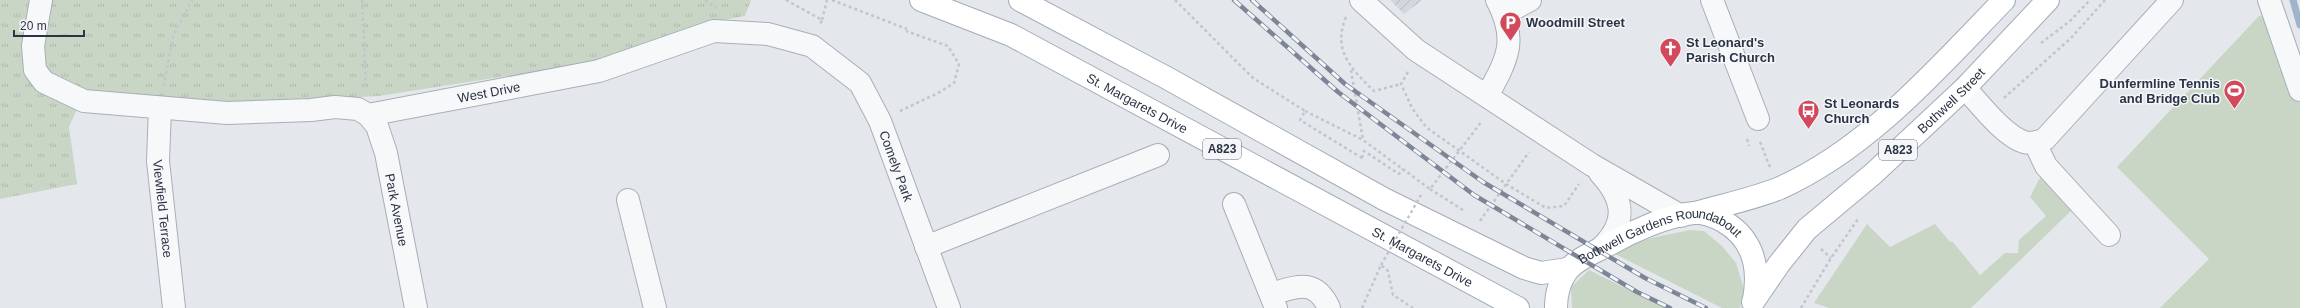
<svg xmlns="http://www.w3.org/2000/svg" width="2300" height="308" font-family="Helvetica,sans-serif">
  <defs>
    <pattern id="industrial-furrows" width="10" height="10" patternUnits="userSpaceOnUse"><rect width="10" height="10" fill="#d2d6de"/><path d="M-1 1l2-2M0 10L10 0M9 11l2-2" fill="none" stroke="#b4b8c0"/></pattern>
    <pattern id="park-tufts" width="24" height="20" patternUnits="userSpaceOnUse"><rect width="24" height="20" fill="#c9d6c5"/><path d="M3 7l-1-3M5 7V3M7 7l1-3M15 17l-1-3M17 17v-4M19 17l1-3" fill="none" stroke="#adb8ab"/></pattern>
  </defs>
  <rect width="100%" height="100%" fill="#e4e7ec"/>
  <!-- industrial -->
  <path fill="url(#industrial-furrows)" d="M1390 0H1422L1404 14Z"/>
  <!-- grass -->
  <path fill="#c9d6c5" d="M2259 16 2289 21 2300 54V308H2160L2209 259 2117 167Z
    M2046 166 2080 202 1971 308H1829L1814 303 1867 224 1890 247 1935 224 1950 242 1952 241 1980 275 2005 253H2018L2019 240 2046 216 2030 197Z
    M1690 230 1704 231 1722 246 1736 263 1744 289 1740 308H1722L1613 253 1651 238Z
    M1589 270 1665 308H1572L1571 287Z"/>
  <!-- park -->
  <path fill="url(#park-tufts)" d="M0 0H751L745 16 707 23 597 62 379 96 238 103 85 91 69 127 77 184 0 199Z"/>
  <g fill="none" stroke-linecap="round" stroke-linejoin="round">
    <!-- stream -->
    <path stroke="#9fb4cc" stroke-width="7" d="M2293 0 2300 25"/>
    <defs>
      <g id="minor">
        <path id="s1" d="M41 0 33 46 35 70 44 82 84 101 227 113 311 110 335 107 358 109 368 115 377 126 386 153 416 308"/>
        <path d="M1361 0 1416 50 1592 165 1681 216"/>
        <path d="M1712 0 1758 119"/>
        <path d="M2269 0 2300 90"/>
        <path d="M1504 14 1530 0"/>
        <path d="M1965 88C1979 103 2004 136 2024 142 2031 144 2038 142 2045 139L2172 0"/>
        <path d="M1487 96C1508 58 1518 40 1497 0"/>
        <path id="s2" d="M160 108 158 161 174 308"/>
        <path id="s3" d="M368 115 599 71 714 31 768 34 812 46 860 83 880 121 949 308"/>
        <path d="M2035 143 2046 166 2109 235"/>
        <path d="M1600 173C1624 199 1628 222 1601 248"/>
        <path d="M628 200 655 308"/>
        <path d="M1234 204 1276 308"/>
        <path d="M926 247 1158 155"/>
        <path d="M1271 294C1296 287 1315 277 1329 308"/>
      </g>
      <g id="major">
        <path id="s4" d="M921 0 1011 35 1518 308"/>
        <path d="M1020 0 1167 78 1384 199 1524 268 1541 273 1568 269"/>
        <path d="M1695 213C1723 205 1753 199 1780 188 1869 148 1937 69 2004 0"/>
        <path id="s5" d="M1753 302 1779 264 1807 229 1874 173 1965 88 2048 0"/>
        <path id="s6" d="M1556 308C1556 294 1559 282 1567 271 1576 259 1595 252 1608 245 1631 232 1668 215 1694 213 1703 212 1715 217 1723 221 1753 238 1760 267 1754 299"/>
      </g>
    </defs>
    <!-- minor casing -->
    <use href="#minor" stroke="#a9aeb7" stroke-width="24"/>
    <!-- major casing -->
    <use href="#major" stroke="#a3abb8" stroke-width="24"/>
    <!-- path -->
    <path stroke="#c2c5cb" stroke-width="2.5" stroke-dasharray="3 3" stroke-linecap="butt" d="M362 0 366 87
      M705 0 716 8
      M786 0 822 20 820 25
      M832 0 907 29
      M1175 0 1253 78 1305 111 1300 120 1362 158
      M1346 17C1332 50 1351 69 1374 91L1401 84
      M822 20 827 0
      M2041 43 2070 21 2090 0
      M1351 70 1363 140
      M1408 72 1401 84 1412 108 1426 127 1506 184 1546 208 1564 206 1579 184
      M164 86 173 36 192 0
      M2004 98 2071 38 2105 0
      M900 111 940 92 954 83 959 64 948 46 906 31
      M1305 111 1363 140 1430 189 1482 121
      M1747 139 1749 146
      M1760 142 1770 167
      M1362 158 1364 151 1399 174 1403 169
      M1430 189 1463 210
      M1480 221 1529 152
      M1821 249 1831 258
      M1362 308 1381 265 1388 271 1393 295 1413 308
      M1801 308 1831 258 1858 219"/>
    <!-- minor -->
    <use href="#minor" stroke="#f7f8fa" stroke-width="22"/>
    <!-- major -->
    <use href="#major" stroke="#fff" stroke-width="22"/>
    <defs>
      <path id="rail" d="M1234 0 1338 92 1474 195 1637 292 1670 308
        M1252 0 1345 84 1483 182 1645 278 1706 308"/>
    </defs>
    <!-- rail casing -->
    <use href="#rail" stroke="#7d8696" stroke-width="4.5"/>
    <!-- rail -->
    <use href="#rail" stroke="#f4f6f9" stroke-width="3" stroke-dasharray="9" stroke-linecap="butt"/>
    <!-- path-bridge -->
    <path stroke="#c2c5cb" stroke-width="2.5" stroke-dasharray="3 3" stroke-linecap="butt" d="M1381 265 1421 195"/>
  </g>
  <!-- icons -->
  <defs>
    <symbol id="parking-pin" viewBox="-11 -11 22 30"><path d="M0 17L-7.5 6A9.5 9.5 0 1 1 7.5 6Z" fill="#d1495b" stroke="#f4f6f9"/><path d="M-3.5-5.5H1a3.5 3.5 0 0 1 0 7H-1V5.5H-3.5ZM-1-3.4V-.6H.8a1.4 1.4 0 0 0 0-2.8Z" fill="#fff"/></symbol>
    <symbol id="church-pin" viewBox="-11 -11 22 30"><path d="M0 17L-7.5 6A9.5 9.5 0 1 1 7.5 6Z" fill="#d1495b" stroke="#f4f6f9"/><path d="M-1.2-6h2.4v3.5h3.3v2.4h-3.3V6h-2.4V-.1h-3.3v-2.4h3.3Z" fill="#fff"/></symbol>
    <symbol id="stadium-pin" viewBox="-11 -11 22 30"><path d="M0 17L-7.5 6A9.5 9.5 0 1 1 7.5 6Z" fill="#d1495b" stroke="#f4f6f9"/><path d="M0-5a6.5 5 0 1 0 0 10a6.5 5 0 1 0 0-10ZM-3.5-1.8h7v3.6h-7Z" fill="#fff"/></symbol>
    <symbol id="bus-pin" viewBox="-11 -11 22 30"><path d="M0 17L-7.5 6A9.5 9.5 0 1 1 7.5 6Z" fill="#d1495b" stroke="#f4f6f9"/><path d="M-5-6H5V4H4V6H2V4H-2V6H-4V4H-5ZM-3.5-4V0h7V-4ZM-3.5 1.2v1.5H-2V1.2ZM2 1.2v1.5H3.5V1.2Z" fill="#fff"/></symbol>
  </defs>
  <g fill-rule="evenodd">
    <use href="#parking-pin" x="1498" y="10" width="25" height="34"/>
    <use href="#church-pin" x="1658" y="36" width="25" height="34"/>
    <use href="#stadium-pin" x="2222" y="78" width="25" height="34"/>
    <use href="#bus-pin" x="1796" y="98" width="25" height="34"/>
  </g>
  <g text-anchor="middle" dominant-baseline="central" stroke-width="3" stroke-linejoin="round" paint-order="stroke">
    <!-- shield labels -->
    <g fill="#f4f6f9" stroke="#676e7b" stroke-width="1">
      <rect x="1203" y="139" width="38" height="20" rx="3"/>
      <rect x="1879" y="140" width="38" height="20" rx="3"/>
    </g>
    <g font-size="12" font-weight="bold" fill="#2b3445">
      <text x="1222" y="149">A823</text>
      <text x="1898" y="150">A823</text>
    </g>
    <!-- poi labels -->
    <g font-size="13" font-weight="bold" fill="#2b3445" stroke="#f4f6f9" text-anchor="start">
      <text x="1526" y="22">Woodmill Street</text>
      <text x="1686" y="42">St Leonard's<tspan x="1686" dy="15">Parish Church</tspan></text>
      <text x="2220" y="83" text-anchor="end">Dunfermline Tennis<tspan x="2220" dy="15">and Bridge Club</tspan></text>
      <text x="1824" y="103">St Leonards<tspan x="1824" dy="15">Church</tspan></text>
    </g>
    <!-- street labels -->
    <g font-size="13" fill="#2b3445" stroke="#f4f6f9">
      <text stroke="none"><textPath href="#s3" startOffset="123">West Drive</textPath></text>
      <text stroke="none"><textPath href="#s5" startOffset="284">Bothwell Street</textPath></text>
      <text stroke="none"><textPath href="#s4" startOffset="240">St. Margarets Drive</textPath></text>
      <text stroke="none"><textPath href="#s3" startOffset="608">Comely Park</textPath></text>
      <text stroke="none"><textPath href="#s2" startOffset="101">Viewfield Terrace</textPath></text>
      <text stroke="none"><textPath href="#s1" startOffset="517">Park Avenue</textPath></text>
      <text stroke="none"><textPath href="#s6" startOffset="144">Bothwell Gardens Roundabout</textPath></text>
      <text stroke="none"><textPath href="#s4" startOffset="564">St. Margarets Drive</textPath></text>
    </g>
  </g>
  <!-- scale -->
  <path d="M14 30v6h70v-6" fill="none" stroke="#2b3445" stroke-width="2"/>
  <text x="20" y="30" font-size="12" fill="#2b3445" stroke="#f4f6f9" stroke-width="3" paint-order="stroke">20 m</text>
</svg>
